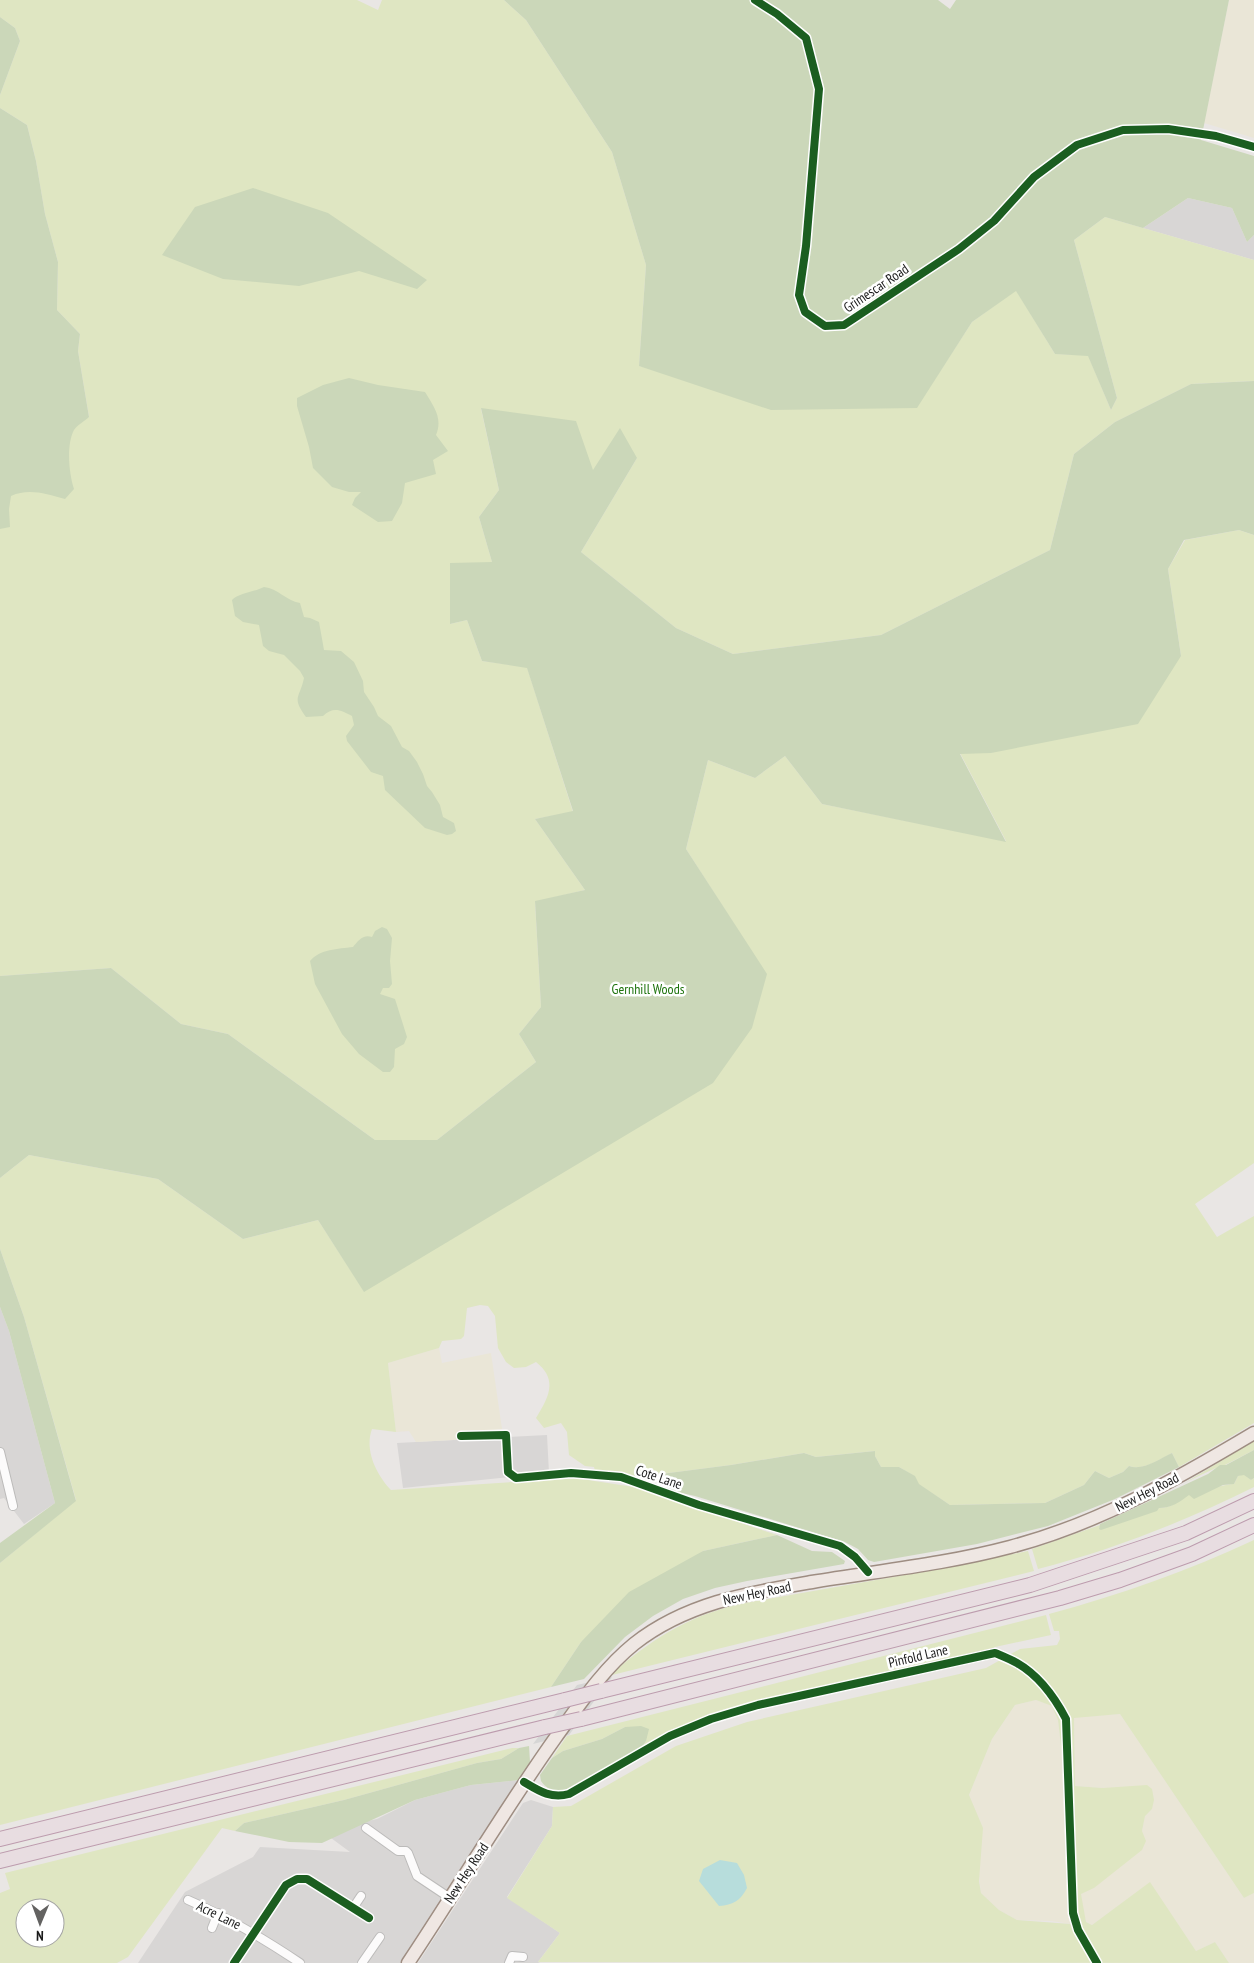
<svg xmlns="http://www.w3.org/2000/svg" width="1254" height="1963" font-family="'PT Sans Narrow',sans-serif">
  <rect width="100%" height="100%" fill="#e9e6e4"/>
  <!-- residential -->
  <path fill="#d8d6d5" d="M1188 198 1232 208 1247 242 1254 235V260L1143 228Z
    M0 1307 9 1331 55 1503 24 1524 4 1498 0 1499Z
    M547 1435 549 1473 403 1488 397 1443Z
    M520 1780 402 1963H138L185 1892 253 1857 260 1847 350 1852 331 1838 364 1822 377 1819 415 1800 471 1785Z
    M531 1800 553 1807 552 1826 507 1897 560 1933 538 1962 540 1963H418L523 1803Z"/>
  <!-- farmland -->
  <path fill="#eae6d7" d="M1229 0H1254V138L1204 123Z
    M439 1348 442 1363 491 1353 502 1429 473 1433 472 1439 416 1442 409 1431 396 1432 388 1363Z
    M1036 1700 1053 1706 1058 1720 1064 1772 1068 1912 1071 1924 1051 1921 1017 1920 999 1910 981 1893 969 1795 992 1739 1015 1705Z
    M1120 1714 1244 1898 1254 1893V1963H1229L1215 1942 1196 1951 1150 1883 1092 1925 1086 1922 1080 1894 1094 1888 1143 1838 1142 1831 1145 1815 1152 1809 1103 1788 1075 1786 1074 1717Z"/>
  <!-- grass -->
  <path fill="#dfe6c2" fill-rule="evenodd" d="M0 0H357L378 10 382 0H504L526 20 612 152 646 265 639 366 916 408 972 322 1016 290 1055 354 1088 355 1111 410 1117 398 1074 240 1105 217 1254 260V381L1191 384 1115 422 1074 454 1050 550 881 635 733 654 676 628 581 552 637 458 593 471 481 409 499 490 479 517 492 562 450 624 467 620 482 661 527 667 573 812 535 819 585 890 535 902 541 1007 519 1034 536 1062 437 1140H375L228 1034 181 1024 111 968 0 976V453L89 417 78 351 80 334 57 310 58 262 45 214 36 161 27 125 0 108V95L20 41 15 28 0 17Z
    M1239 530 1254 535V1163L1195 1204 1217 1237 1254 1216V1423L1179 1467 1172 1453C1159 1460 1143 1471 1129 1466L1123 1472 1109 1478 1095 1471 1084 1485 1045 1503 950 1505 918 1484 914 1476 899 1467H881L875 1456V1451L816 1457 804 1453 731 1465 661 1474 656 1479 643 1476 641 1478 595 1471 594 1467 585 1466 569 1455 567 1432 561 1423 544 1428 536 1418C548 1398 559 1380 536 1362L526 1367 514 1368 506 1362 498 1348 495 1316 488 1306 480 1305 467 1308 464 1336 461 1339 442 1341 439 1348 388 1363 396 1432 372 1429C364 1451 377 1475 391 1490L575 1478 634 1487 777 1535 703 1551 581 1642 551 1687 0 1825V1563L76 1500 24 1317 0 1249V1178L29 1155 158 1179 243 1239 318 1220 364 1291 766 974 686 849 708 760 755 778 785 756 822 804 1006 841 960 753H991L1181 656 1168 569 1185 540Z
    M1254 1441V1450L1225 1465C1220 1465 1191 1480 1183 1484Z
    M1244 1474 1251 1480 1254 1478V1487C1186 1521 1112 1550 1038 1569L1032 1549 1100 1525 1099 1529 1159 1508C1172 1508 1178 1501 1188 1495 1194 1492 1227 1484 1234 1484L1238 1476Z
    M1254 1540V1893L1244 1898 1120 1714 1074 1718 1075 1786 1103 1788 1147 1785 1152 1789 1154 1800 1152 1809 1145 1816 1142 1831 1146 1841 1142 1850 1094 1888 1081 1894 1086 1922 1092 1925 1150 1882 1196 1951 1215 1942 1229 1963 538 1962 560 1933 507 1898 552 1826 553 1807 571 1806 676 1746 747 1722 986 1668 1020 1649 1057 1645 1060 1639 1059 1631H1054L1049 1614C1119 1595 1188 1571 1254 1540ZM1036 1700 1052 1706 1058 1720 1064 1772 1068 1912 1071 1924 1017 1920 999 1910 981 1893 979 1881 983 1828 969 1795 992 1739 1015 1705Z
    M1028 1551 1034 1571 608 1676C652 1640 683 1618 739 1604L927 1571Z
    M1046 1615 1051 1635 995 1647 991 1651 940 1660 721 1711 687 1724 642 1747 646 1741 625 1727 602 1739 563 1751 552 1758 567 1736Z
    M512 1748H519L501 1759 477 1763 344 1800 244 1823 235 1831 222 1828 128 1957 117 1963H0V1893L10 1889 5 1873ZM25 1908H55V1938H25Z"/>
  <!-- forest -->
  <path fill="#cbd7b9" d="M504 0H938L950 9 956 0H1229L1201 140 1254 156V235L1247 242 1232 208 1188 198 1143 228 1105 217 1074 240 1117 398 1111 410 1088 356 1055 354 1016 291 972 322 917 408 771 410 639 366 646 265 612 152 526 20Z
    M0 17 15 28 20 41 0 95Z
    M0 108 27 125 36 161 45 214 58 262 57 310 80 334 78 351 89 417C85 421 77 425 74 430 66 445 69 474 74 489L65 499C46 494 29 488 11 496L9 509 10 527 0 529Z
    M253 188 328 213 427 280 417 289 359 271 299 286 223 279 162 255 195 207Z
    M349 378 378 385 425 392C434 407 443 418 436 435L448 451 433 460 436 474 405 483 402 503 392 521 378 522 352 505 355 498 361 492H349L332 487 313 468 309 447 297 406V398L323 385Z
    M1254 381V535L1239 530 1184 540 1168 569 1181 656 1138 724 991 753 960 754 1006 842 822 804 785 756 755 778 708 760 686 849 767 974 752 1028 713 1083 364 1292 318 1220 243 1239 158 1179 29 1155 0 1178V976L111 968 181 1024 228 1034 375 1140H437L536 1062 519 1034 541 1007 535 901 585 890 535 819 573 811 527 668 482 661 467 620 450 624V563L492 562 479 517 499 490 481 408 576 421 593 470 620 428 637 458 581 552 676 628 733 654 881 635 1050 550 1074 454 1115 422 1191 384Z
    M264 587C278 588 286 601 300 603L304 617 310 618 319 622 324 650 341 651 354 662 363 681 364 692 374 707 378 716 391 726 402 747 409 751 417 762 423 774 427 786 432 792 440 805 443 817 454 823 456 831 452 834 447 835 425 828 385 790 383 776 371 772 347 741 346 736 354 725 352 716C341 710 333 706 323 716L306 717C291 697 300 698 304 678L300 671 284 655 269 651 263 646 259 625 243 622 235 616 232 600C239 593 254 592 264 587Z
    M382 927 387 929 392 938 390 961 392 984 389 988H383L380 994 395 999 407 1037 404 1044 395 1049 394 1067 390 1072H383L359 1054 342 1034 315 984 310 961C320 949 338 949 353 947 358 941 363 934 372 937L375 931Z
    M0 1249 24 1317 76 1501 0 1563V1543L55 1503 9 1331 0 1307Z
    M1254 1450V1478L1251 1480 1244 1475 1238 1476 1234 1484 1223 1485 1194 1499 1189 1495C1180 1502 1171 1508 1159 1508L1157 1511 1101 1530 1099 1529 1100 1524 1208 1474 1220 1465H1226Z
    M875 1451V1456L881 1467H899L915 1476 919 1484 950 1505 1045 1503 1084 1485 1095 1471 1109 1478 1123 1472 1129 1466C1143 1471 1159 1459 1172 1453L1179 1467 1115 1499 1048 1526 977 1544 874 1562 868 1560 858 1549 845 1542 695 1496 669 1490 657 1484 656 1479 661 1474 731 1465 804 1453 816 1457Z
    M777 1535 812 1551 832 1552 845 1561 844 1564 747 1581 715 1588 683 1599 653 1616 625 1637 584 1679 551 1687 581 1642 629 1592 703 1551Z
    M641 1726 649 1729 646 1741 642 1747C627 1756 573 1791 560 1792 552 1792 545 1787 541 1781L540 1775 552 1758 563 1751 602 1739 625 1727Z
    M529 1746 530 1762 520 1780 471 1785 415 1800 322 1843 289 1842 235 1831 244 1823 344 1800 477 1763 501 1759 519 1748Z"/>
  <!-- water -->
  <path fill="#b7dddc" d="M720 1860 737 1863 744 1875 747 1888C740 1901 733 1905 719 1906L699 1881 703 1869Z"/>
  <!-- pier -->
  <path fill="#d6d6d5" d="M612 1677 569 1735 533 1744 577 1685Z"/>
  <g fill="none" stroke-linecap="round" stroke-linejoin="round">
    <defs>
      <path id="street" d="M755 0 777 14 806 38 819 89 806 246 799 295 805 312 825 326 844 325 959 249 994 221 1034 177 1077 145 1123 130 1168 129 1216 136 1254 147
        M461 1436 506 1435 508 1472 516 1478 571 1473 621 1477 699 1505 840 1546 855 1557 868 1572
        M0 1452 13 1506
        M524 1782C539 1791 551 1799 569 1794L670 1736 711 1719 758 1705 995 1653C1002 1656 1010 1659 1017 1663 1038 1675 1055 1698 1066 1719L1073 1913 1078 1930 1097 1963
        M366 1828 398 1851H406L408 1853 417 1876 450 1898
        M188 1900C228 1917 264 1939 300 1963
        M353 1908 361 1896
        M212 1928 218 1913
        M234 1963 286 1885 297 1879H307L369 1918
        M362 1963 380 1937
        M509 1963 512 1956 523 1957"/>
      <path id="primary" d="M408 1963C458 1888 504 1810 556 1737 580 1704 602 1670 634 1644 686 1603 748 1593 812 1582 878 1571 946 1564 1010 1547 1098 1524 1177 1479 1254 1433"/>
      <path id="highway" d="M601 1691 1030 1585 1186 1533 1254 1501
        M581 1719 1060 1598 1120 1580 1192 1554 1254 1525
        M0 1839 565 1700
        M0 1861 545 1727"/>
    </defs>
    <!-- street casing -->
    <use href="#street" stroke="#bcbbba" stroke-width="10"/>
    <!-- primary casing -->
    <use href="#primary" stroke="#9e8d82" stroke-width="15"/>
    <!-- highway casing -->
    <use href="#highway" stroke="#bd9cae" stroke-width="16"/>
    <!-- street -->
    <use href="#street" stroke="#fcfbfb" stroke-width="8"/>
    <!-- primary -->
    <use href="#primary" stroke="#efe7e3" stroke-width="12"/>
    <!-- highway -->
    <use href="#highway" stroke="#e8dde1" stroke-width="14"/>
    <defs>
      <path id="highway-bridge" d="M565 1700 601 1691
        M545 1727 581 1719"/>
    </defs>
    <!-- highway-bridge casing -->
    <use href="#highway-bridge" stroke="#bd9cae" stroke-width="16" stroke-linecap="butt"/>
    <!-- highway-bridge -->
    <use href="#highway-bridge" stroke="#e8dde1" stroke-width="14"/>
    <defs>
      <path id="cycleway" d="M755 0 777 14 806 38 819 89 806 246 799 295 805 312 825 326 844 325 959 249 994 221 1034 177 1077 145 1123 130 1168 129 1216 136 1254 147
        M461 1436 506 1435 508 1472 516 1478 571 1473 621 1477 699 1505 840 1546 855 1557 868 1572
        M524 1782C539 1791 551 1799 569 1794L670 1736 711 1719 758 1705 995 1653C1002 1656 1010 1659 1017 1663 1038 1675 1055 1698 1066 1719L1073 1913 1078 1930 1097 1963
        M234 1963 286 1885 297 1879H307L369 1918"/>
    </defs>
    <!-- cycleway casing -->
    <use href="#cycleway" stroke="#fff" stroke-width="11"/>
    <!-- cycleway -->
    <use href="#cycleway" stroke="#1b5e20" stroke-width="8"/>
  </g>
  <g text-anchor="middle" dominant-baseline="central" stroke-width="5" stroke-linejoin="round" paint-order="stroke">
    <!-- street labels -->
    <g font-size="14" fill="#1b1b1b" stroke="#fff">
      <text transform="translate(876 288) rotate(-34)">Grimescar Road</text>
      <text transform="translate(659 1477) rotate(19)">Cote Lane</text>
      <text transform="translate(1147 1492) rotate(-27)">New Hey Road</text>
      <text transform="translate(757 1593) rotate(-12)">New Hey Road</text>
      <text transform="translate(918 1656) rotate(-13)">Pinfold Lane</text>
      <text transform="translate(466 1873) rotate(-57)">New Hey Road</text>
      <text transform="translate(219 1915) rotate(26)">Acre Lane</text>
    </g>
    <!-- park labels -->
    <g font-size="14" fill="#1f740e" stroke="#fff">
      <text x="648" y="989">Gernhill Woods</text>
    </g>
  </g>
  <!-- north arrow -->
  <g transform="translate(40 1923) rotate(181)"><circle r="24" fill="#ffffff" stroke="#a4a4a4"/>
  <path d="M0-4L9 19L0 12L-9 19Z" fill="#636261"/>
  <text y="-8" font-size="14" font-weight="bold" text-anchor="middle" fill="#1b1b1b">N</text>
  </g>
</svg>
